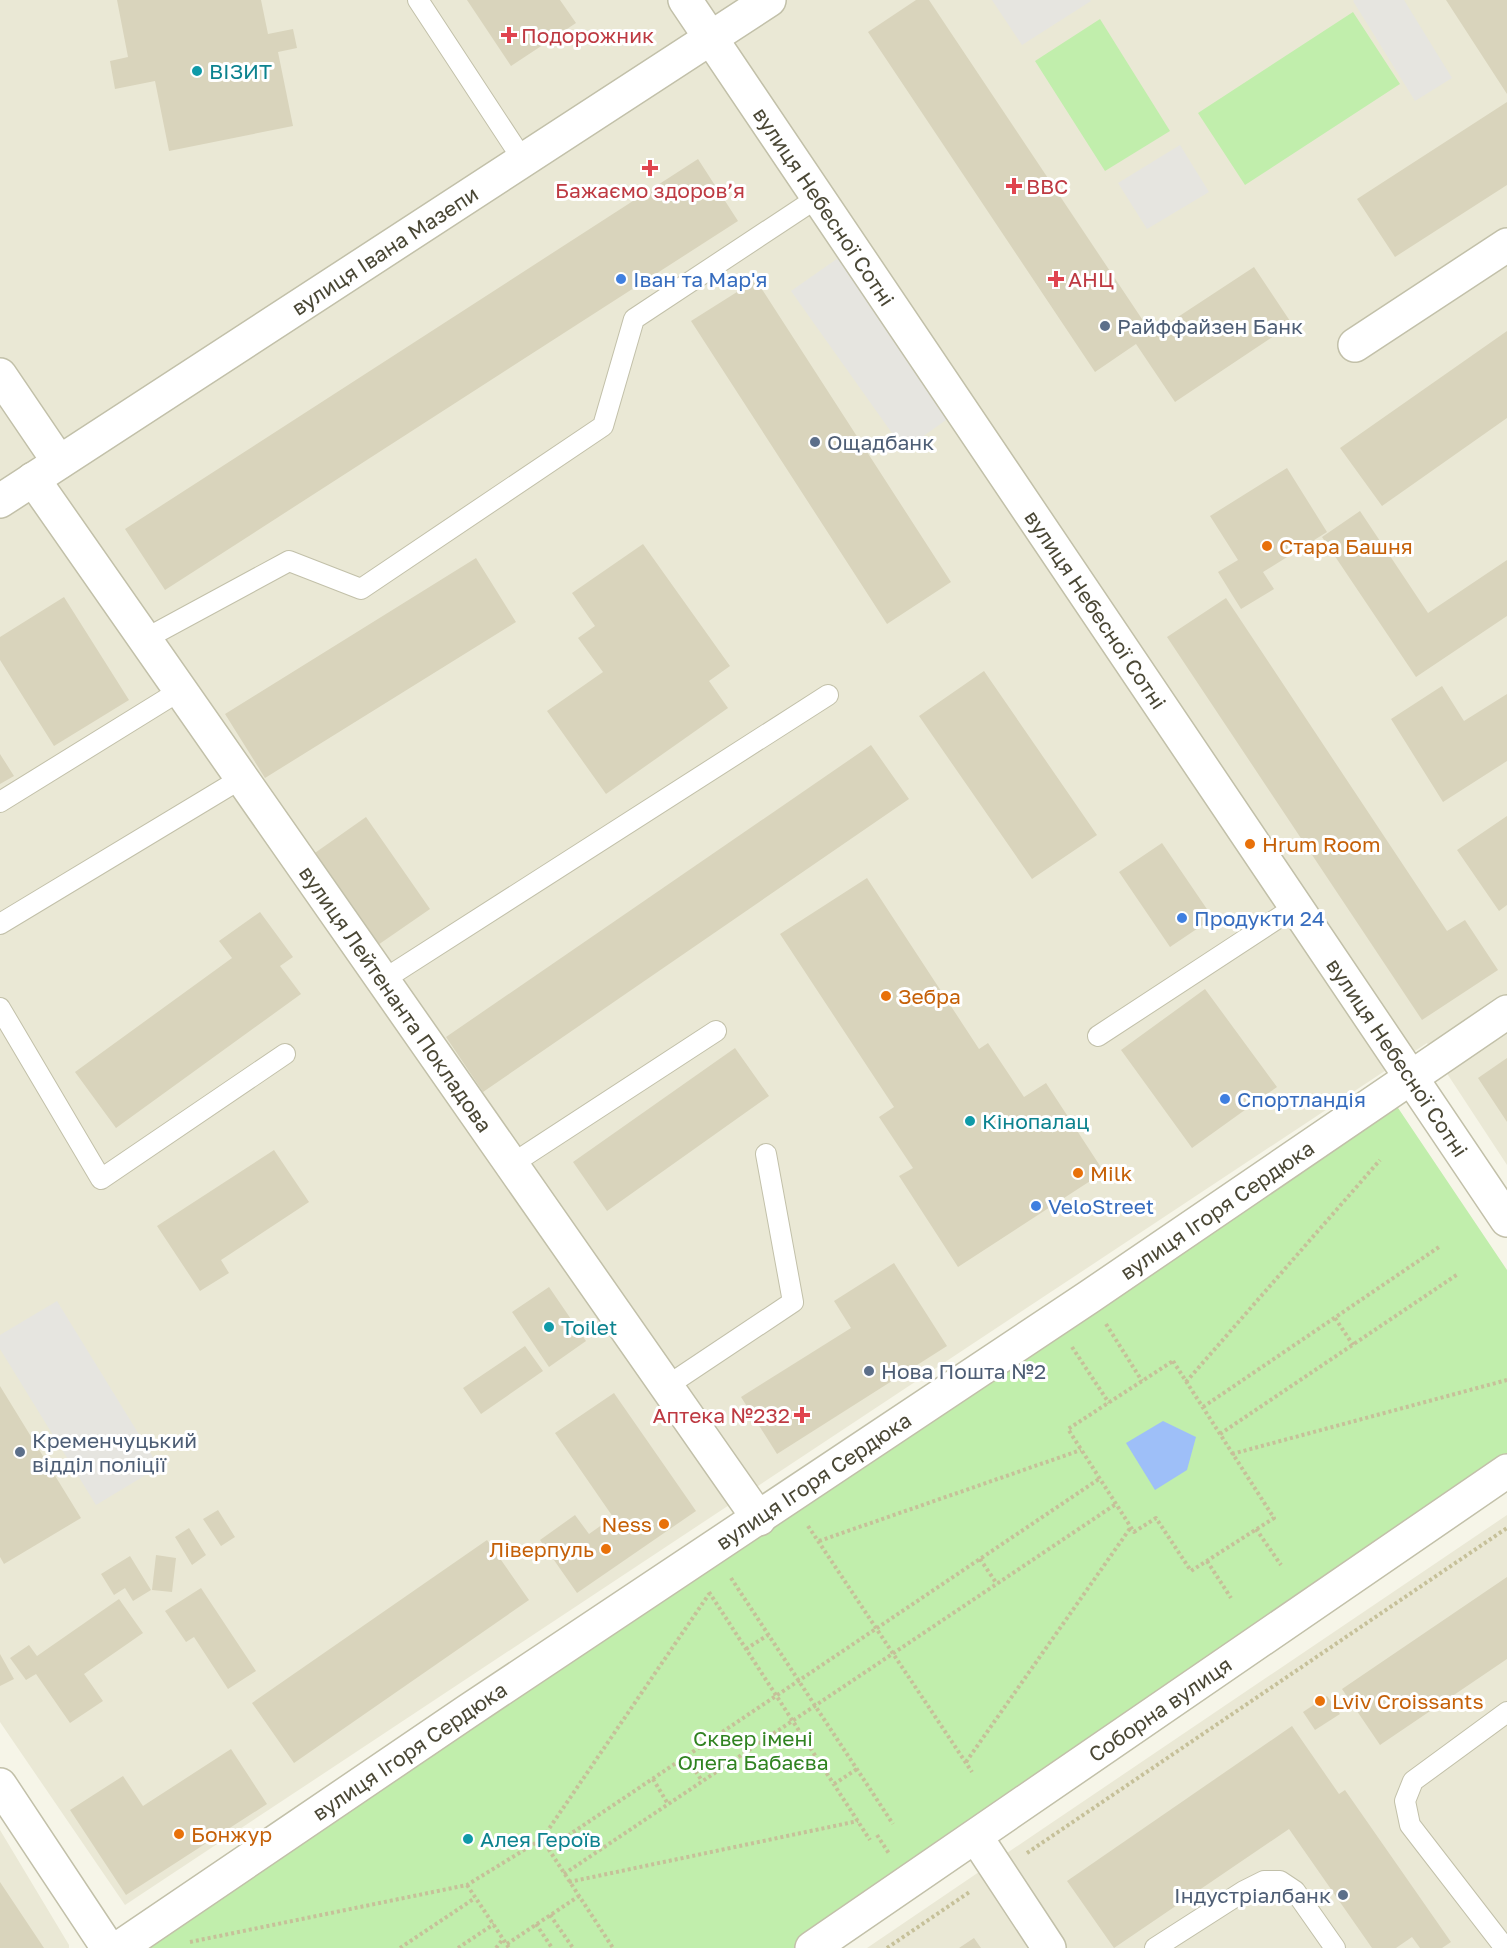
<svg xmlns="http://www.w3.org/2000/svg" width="1507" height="1948" font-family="'Golos Text',sans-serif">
  <rect width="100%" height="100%" fill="#f6f5e8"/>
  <!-- residential -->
  <path fill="#eae8d5" d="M0 0H1507V1165L1427 1043 125 1905 0 1722Z
    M1507 1515V1948H867L1041 1830Z
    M0 1830 69 1945V1948H0Z"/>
  <!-- green -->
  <path fill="#c1eeac" d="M1353 12 1400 84 1245 185 1198 113Z
    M1100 19 1170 131 1105 171 1035 61Z
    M1388 1093 1507 1270V1470L802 1948H117Z"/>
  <!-- parking -->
  <path fill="#e6e5e0" d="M992 0H1090L1091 1 1022 45Z
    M1354 0H1404L1452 78 1415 101 1353 1Z
    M1180 145 1209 192 1147 229 1118 183Z
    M851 249 960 410 904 450 791 291Z
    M57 1301 159 1467 96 1505 0 1349V1335Z"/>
  <!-- water -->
  <path fill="#9ebff8" d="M1163 1421 1196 1437 1187 1470 1155 1490 1126 1443Z"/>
  <!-- building -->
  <path fill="#d9d4bc" d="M117 0H261L268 34 293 29 297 48 278 52 293 126 169 151 155 81 115 89 110 61 128 57Z
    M467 0H560L576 23 511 66Z
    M916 0H929L1152 334 1254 267 1292 324 1175 402 1136 344 1095 372 868 32Z
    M1446 0H1507V94Z
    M1507 102V185L1395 257 1357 199Z
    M698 159 738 221 165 590 125 529Z
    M756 280 951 582 887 624 691 321Z
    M1507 331V418L1382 506 1340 448Z
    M1287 468 1327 532 1263 572 1274 589 1241 609 1218 572 1238 560 1210 516Z
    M1360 511 1428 613 1507 560V616L1416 677 1322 537Z
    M643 544 730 666 709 681 728 708 606 794 547 711 603 672 578 638 595 626 572 593Z
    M476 558 516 622 265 778 225 714Z
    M64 597 129 700 54 746 0 660V637Z
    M1226 598 1447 931 1465 920 1498 970 1422 1020 1167 637Z
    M984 671 1097 835 1032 879 919 716Z
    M1442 686 1464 721 1507 694V761L1443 802 1391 719Z
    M871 745 909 799 483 1092 446 1037Z
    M0 754 14 776 0 784Z
    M1507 816V905L1499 911 1457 850Z
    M366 817 430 909 375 947 312 855Z
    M1162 843 1213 918 1170 947 1119 872Z
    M867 878 979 1049 988 1043 1024 1097 1046 1083 1104 1172 958 1267 899 1176 913 1168 879 1117 894 1107 780 934Z
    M260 912 293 957 280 966 301 994 116 1128 75 1072 232 958 219 941Z
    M1205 989 1277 1087 1192 1148 1121 1050Z
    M735 1048 769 1096 607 1211 573 1162Z
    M1507 1058V1122L1478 1078Z
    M274 1150 309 1202 221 1260 229 1273 200 1291 157 1226Z
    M894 1263 947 1346 777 1454 741 1397 851 1328 834 1301Z
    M549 1287 586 1341 549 1367 512 1312Z
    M525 1346 543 1371 481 1414 463 1388Z
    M0 1386 81 1518 4 1564 0 1557Z
    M614 1393 696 1511 577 1593 540 1540 575 1515 589 1534 613 1517 555 1433Z
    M218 1510 235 1537 221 1546 203 1519Z
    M189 1528 206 1555 192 1565 175 1537Z
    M487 1540 529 1600 294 1763 252 1703Z
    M156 1555 176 1558 172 1592 152 1590Z
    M130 1556 151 1590 133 1601 125 1588 114 1595 101 1574Z
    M1507 1577V1659L1380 1745 1342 1689Z
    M201 1588 256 1671 228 1689 194 1637 186 1642 165 1611Z
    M119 1599 143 1633 84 1674 103 1701 70 1723 36 1674 26 1680 10 1658 29 1645 37 1656Z
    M0 1654 14 1679 0 1686Z
    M1327 1696 1340 1714 1315 1730 1303 1712Z
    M1292 1726 1339 1794 1345 1790 1451 1942 1442 1948H1420L1412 1937 1396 1948H1372L1289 1829 1114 1948 1067 1881Z
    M231 1749 267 1804 126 1895 70 1810 123 1776 143 1806Z
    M0 1882 44 1948H0Z
    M974 1938 981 1948H959Z"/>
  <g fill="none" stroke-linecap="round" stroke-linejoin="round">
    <defs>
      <path id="service" d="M418 0 523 160
        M145 639 289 561 361 589 603 426 634 319 817 198
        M0 802 181 690
        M0 924 242 778
        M383 980 828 695
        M0 1008 101 1179 285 1054
        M1098 1036 1295 907
        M512 1164 716 1031
        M667 1386 793 1302 766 1154
        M1155 1948 1244 1891 1264 1881H1280L1295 1891 1335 1948
        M1505 1948 1410 1825 1405 1801 1413 1781 1507 1712"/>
      <g id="minor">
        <path d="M1355 345 1507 245"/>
        <path d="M0 375 59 462"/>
        <path id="s1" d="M33 479 759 1519"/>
        <path id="s2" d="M0 501 769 0"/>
        <path d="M0 1785 108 1948"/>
        <path d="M976 1837 1049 1948"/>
      </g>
      <g id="tertiary">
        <path id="s3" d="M685 0 1507 1220"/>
        <path id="s4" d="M119 1948 468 1711 1089 1297 1507 1012"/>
        <path id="s5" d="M812 1948 1507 1471"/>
      </g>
    </defs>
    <!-- service casing -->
    <use href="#service" stroke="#c2c0a9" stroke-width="22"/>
    <!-- minor casing -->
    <use href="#minor" stroke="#c2c0a9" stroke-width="36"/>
    <!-- tertiary casing -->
    <use href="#tertiary" stroke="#c2c0a9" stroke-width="36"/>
    <!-- path -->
    <path stroke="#c6c099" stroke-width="4" stroke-dasharray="3 3" stroke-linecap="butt" d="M1335 1318 1353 1345
      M1106 1324 1142 1381
      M1072 1347 1109 1403
      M1173 1361 1274 1518 1191 1571 1156 1518 1134 1532 1068 1429Z
      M1186 1382 1380 1160
      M1203 1407 1439 1247
      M1220 1434 1458 1274
      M1232 1454 1507 1380
      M808 1526 972 1772
      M1256 1529 1281 1565
      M819 1541 1081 1450
      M980 1559 997 1584
      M1207 1561 1231 1598
      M731 1578 893 1824
      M709 1592 870 1840
      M746 1649 768 1635
      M686 1756 702 1781
      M966 1762 1131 1527
      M653 1779 668 1804
      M834 1784 857 1769
      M877 1835 890 1855
      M542 1839 613 1948
      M548 1849 1099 1479
      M1027 1853 1507 1528
      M564 1874 1116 1504
      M569 1882 858 1821
      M467 1885 509 1948
      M550 1915 573 1948
      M536 1924 552 1948
      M190 1942 467 1885 542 1839 709 1594
      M507 1944 579 1896
      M400 1948 475 1898
      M458 1948 494 1924
      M496 1948 503 1939
      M887 1948 971 1891"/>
    <!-- service -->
    <use href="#service" stroke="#fff" stroke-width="20"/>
    <!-- minor -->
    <use href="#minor" stroke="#fff" stroke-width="33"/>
    <!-- tertiary -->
    <use href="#tertiary" stroke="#fff" stroke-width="33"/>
  </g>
  <!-- markers -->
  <g fill="#e0444e" stroke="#fff" stroke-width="2">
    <path d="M506 26h6v6h6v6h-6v6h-6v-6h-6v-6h6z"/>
    <path d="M647 159h6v6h6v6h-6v6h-6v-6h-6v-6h6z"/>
    <path d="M1011 177h6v6h6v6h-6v6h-6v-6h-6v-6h6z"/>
    <path d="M1053 270h6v6h6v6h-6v6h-6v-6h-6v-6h6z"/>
    <path d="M799 1406h6v6h6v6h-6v6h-6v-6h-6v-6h6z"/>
  </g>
  <g fill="#0f9aa8" stroke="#fff" stroke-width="2">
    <circle cx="197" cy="71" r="6"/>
    <circle cx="970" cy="1121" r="6"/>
    <circle cx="549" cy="1327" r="6"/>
    <circle cx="468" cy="1839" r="6"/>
  </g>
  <g fill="#3f7fe0" stroke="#fff" stroke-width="2">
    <circle cx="621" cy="279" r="6"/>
    <circle cx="1182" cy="918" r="6"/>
    <circle cx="1225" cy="1099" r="6"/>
    <circle cx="1036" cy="1206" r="6"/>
  </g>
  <g fill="#5c6f8a" stroke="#fff" stroke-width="2">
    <circle cx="1105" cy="326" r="6"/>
    <circle cx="815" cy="442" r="6"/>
    <circle cx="869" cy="1371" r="6"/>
    <circle cx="20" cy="1452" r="6"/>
    <circle cx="1343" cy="1895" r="6"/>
  </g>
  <g fill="#e8710a" stroke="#fff" stroke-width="2">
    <circle cx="1267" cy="546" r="6"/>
    <circle cx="1250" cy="844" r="6"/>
    <circle cx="886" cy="996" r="6"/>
    <circle cx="1078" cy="1173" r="6"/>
    <circle cx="664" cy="1524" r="6"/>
    <circle cx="606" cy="1549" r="6"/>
    <circle cx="1320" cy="1701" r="6"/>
    <circle cx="179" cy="1834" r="6"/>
  </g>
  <g text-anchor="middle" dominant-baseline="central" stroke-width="6" stroke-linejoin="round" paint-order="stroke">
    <!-- health labels -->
    <g font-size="21" fill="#be3a42" stroke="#fff" text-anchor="start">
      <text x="521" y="35">Подорожник</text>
      <text x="1026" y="186">ВВС</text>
      <text x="650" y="190" text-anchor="middle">Бажаємо здоровʼя</text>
      <text x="1068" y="279">АНЦ</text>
      <text x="790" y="1415" text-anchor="end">Аптека №232</text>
    </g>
    <!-- culture labels -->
    <g font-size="21" fill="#0d838f" stroke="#fff" text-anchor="start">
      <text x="209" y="71">ВІЗИТ</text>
      <text x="982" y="1121">Кінопалац</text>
      <text x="561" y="1327">Toilet</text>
      <text x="480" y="1839">Алея Героїв</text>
    </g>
    <!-- street labels -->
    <g font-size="21" fill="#4a4735" stroke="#fff">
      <text stroke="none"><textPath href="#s3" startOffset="249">вулиця Небесної Сотні</textPath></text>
      <text stroke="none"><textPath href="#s2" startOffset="459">вулиця Івана Мазепи</textPath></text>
      <text stroke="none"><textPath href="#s3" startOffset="735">вулиця Небесної Сотні</textPath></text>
      <text stroke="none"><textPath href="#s1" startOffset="634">вулиця Лейтенанта Покладова</textPath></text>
      <text stroke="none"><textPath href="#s3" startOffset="1275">вулиця Небесної Сотні</textPath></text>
      <text stroke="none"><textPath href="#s4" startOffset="1323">вулиця Ігоря Сердюка</textPath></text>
      <text stroke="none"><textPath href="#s4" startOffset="837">вулиця Ігоря Сердюка</textPath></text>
      <text stroke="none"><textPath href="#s5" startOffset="422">Соборна вулиця</textPath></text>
      <text stroke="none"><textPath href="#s4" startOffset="351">вулиця Ігоря Сердюка</textPath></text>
    </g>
    <!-- shop labels -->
    <g font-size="21" fill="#366cbe" stroke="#fff" text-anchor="start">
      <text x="633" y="279">Іван та Мар'я</text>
      <text x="1194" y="918">Продукти 24</text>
      <text x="1237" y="1099">Спортландія</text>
      <text x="1048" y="1206">VeloStreet</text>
    </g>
    <!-- service labels -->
    <g font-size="21" fill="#4e5e75" stroke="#fff" text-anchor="start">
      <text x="1117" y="326">Райффайзен Банк</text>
      <text x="827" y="442">Ощадбанк</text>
      <text x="881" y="1371">Нова Пошта №2</text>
      <text x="32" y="1440">Кременчуцький<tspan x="32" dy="24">відділ поліції</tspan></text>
      <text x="1331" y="1895" text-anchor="end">Індустріалбанк</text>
    </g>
    <!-- food labels -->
    <g font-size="21" fill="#c56008" stroke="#fff" text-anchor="start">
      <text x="1279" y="546">Стара Башня</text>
      <text x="1262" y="844">Hrum Room</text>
      <text x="898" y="996">Зебра</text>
      <text x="1090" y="1173">Milk</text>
      <text x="652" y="1524" text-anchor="end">Ness</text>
      <text x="594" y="1549" text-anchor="end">Ліверпуль</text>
      <text x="1332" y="1701">Lviv Croissants</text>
      <text x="191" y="1834">Бонжур</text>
    </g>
    <!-- park labels -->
    <g font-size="21" fill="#308321" stroke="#fff">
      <text x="753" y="1738">Сквер імені<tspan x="753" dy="24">Олега Бабаєва</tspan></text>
    </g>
  </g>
</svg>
